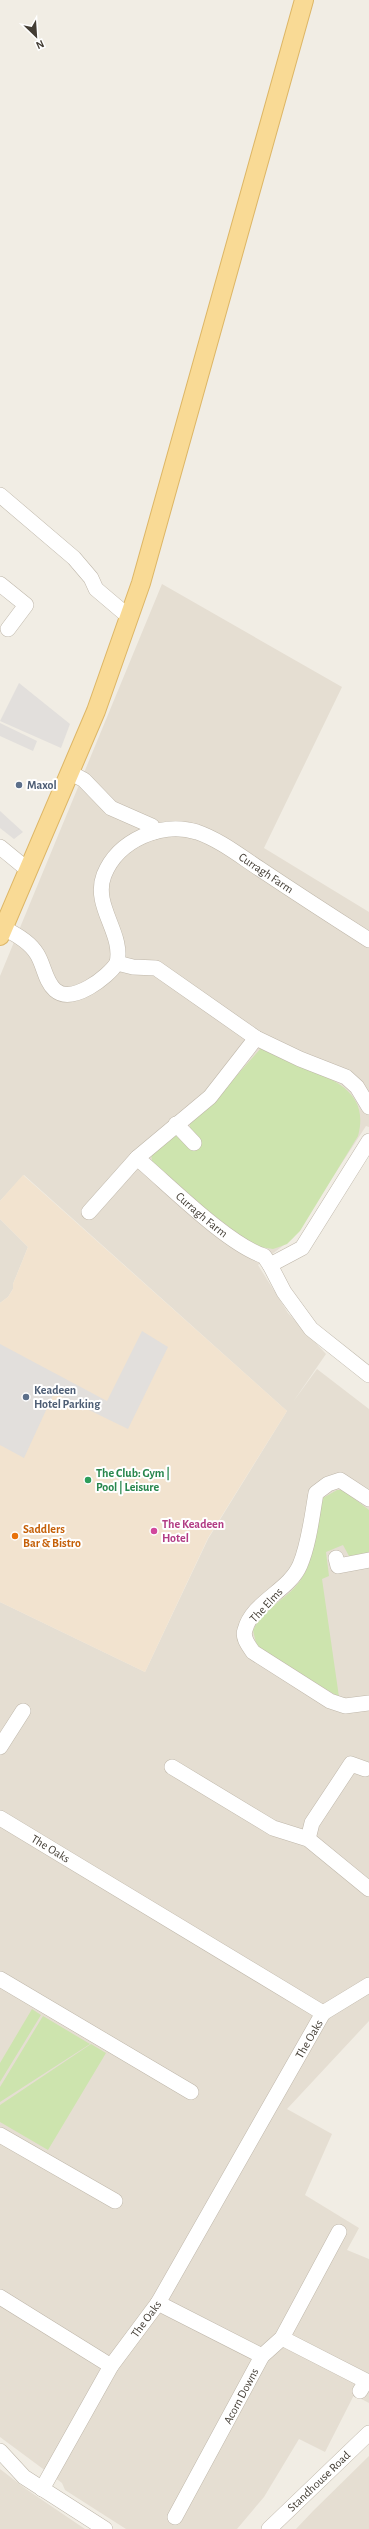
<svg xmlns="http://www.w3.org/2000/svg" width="369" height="2529" font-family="'Alegreya Sans',sans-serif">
  <rect width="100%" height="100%" fill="#f1ede4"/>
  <!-- residential -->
  <path fill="#e5ded2" d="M162 584 342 687 264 848 369 912V1127L366 1126 293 1238 258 1265 288 1313 326 1354 293 1402 317 1369 369 1409V2021L287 2109 332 2134 305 2195 359 2228 347 2250 369 2259V2403L354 2395 325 2452 299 2439 264 2497 237 2529H126L65 2490 62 2483 0 2437V1602L145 1672 208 1539 287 1411 24 1175 0 1201V976Z
    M0 1219 28 1247 13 1284V1289L8 1297 0 1303Z
    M369 2456V2529H296L313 2511Z
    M0 2469 26 2489 85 2529H0Z"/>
  <!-- commercial -->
  <path fill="#f2e3cf" d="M23 1175 287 1411 208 1538 145 1672 0 1602V1303L8 1297 13 1289V1284L28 1247 0 1219V1201Z"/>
  <!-- green -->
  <path fill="#cde4ae" d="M261 1048C277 1055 293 1062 309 1069 339 1082 369 1095 358 1136L300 1231 287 1244 279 1247 273 1249 254 1246 203 1207 152 1161 151 1153 173 1136H177L190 1128V1121L214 1101Z
    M337 1490H343L369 1510V1555L349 1556 343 1545 326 1552 329 1576 322 1579 339 1697 262 1651 256 1643 253 1630C266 1606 285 1601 300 1581 316 1558 316 1525 323 1498Z
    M32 2009 41 2015 0 2082V2063Z
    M43 2016 90 2044 0 2102V2087Z
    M91 2044 106 2053 48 2150 0 2122V2105Z"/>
  <!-- parking -->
  <path fill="#e2dfdc" d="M19 683 70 724 61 748 0 721Z
    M0 723 37 741 33 751 0 736Z
    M0 811 23 832 14 839 0 828Z
    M142 1331 168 1347 128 1429 54 1393 24 1458 0 1445V1344L107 1401Z"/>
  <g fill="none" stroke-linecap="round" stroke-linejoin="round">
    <defs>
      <g id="minor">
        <path d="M0 495 74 558 91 578 96 589 129 617"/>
        <path d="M0 584 26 605 8 629"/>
        <path d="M71 773 84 780 111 808 152 826 154 832"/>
        <path d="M0 847 28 870"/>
        <path d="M3 928C16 934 30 942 37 954 44 965 45 981 55 990 72 1005 108 977 117 963L133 967 156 968 256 1038 300 1059 346 1077 357 1087 369 1107"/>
        <path id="s1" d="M117 963C124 933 92 906 104 875 118 840 162 821 197 832 220 840 240 856 260 869 296 893 333 917 369 940"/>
        <path id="s2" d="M256 1038 210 1097 137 1158C169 1185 227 1244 264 1256L270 1265"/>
        <path d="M176 1124 194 1143"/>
        <path d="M369 1141 302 1248 270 1265 284 1292 311 1329 369 1375"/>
        <path d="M89 1212 137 1158"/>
        <path d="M369 1499 340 1480 328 1484 316 1493C312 1516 309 1544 300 1565 289 1591 252 1602 245 1630 242 1638 249 1646 253 1652L330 1701 345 1706 369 1703"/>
        <path d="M336 1558 338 1566 369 1560"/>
        <path d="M0 1747 23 1711"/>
        <path d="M172 1767 273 1828 308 1839 369 1889"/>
        <path id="s3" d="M0 1818 323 2013 158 2303 111 2366 42 2489"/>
        <path d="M308 1839 312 1823 351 1764 365 1769"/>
        <path d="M0 1979 191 2092"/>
        <path d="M323 2013 369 1985"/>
        <path d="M0 2135 115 2201"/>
        <path d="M0 2297 111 2366"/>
        <path d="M158 2303 262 2356 175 2517"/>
        <path d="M282 2338 366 2381 360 2391"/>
        <path d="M262 2356 282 2338 339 2232"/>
        <path d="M0 2451 24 2477 105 2529"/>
        <path id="s4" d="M269 2529 369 2433"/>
      </g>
      <path id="major" d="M0 936 96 711 141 583 304 0"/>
    </defs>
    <!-- minor casing -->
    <use href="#minor" stroke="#bfb7aa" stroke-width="16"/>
    <!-- major casing -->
    <use href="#major" stroke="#ddb666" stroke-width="20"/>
    <!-- minor -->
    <use href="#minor" stroke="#fff" stroke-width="15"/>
    <!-- major -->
    <use href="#major" stroke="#f9da95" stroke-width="18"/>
  </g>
  <!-- markers -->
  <g fill="#5c6f8a" stroke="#fff" stroke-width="1.5">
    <circle cx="19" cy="785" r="4"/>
    <circle cx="26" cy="1397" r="4"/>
  </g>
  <circle fill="#2e9e5b" stroke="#fff" stroke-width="1.5" cx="88" cy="1480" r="4"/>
  <circle fill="#d1479c" stroke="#fff" stroke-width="1.5" cx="154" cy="1531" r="4"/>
  <circle fill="#e8710a" stroke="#fff" stroke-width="1.5" cx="15" cy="1536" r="4"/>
  <g text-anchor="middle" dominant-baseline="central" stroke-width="4" stroke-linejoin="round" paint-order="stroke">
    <!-- service labels -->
    <g font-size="12" font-weight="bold" fill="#4e5e75" stroke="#fff" text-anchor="start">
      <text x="27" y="785">Maxol</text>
      <text x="34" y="1390">Keadeen<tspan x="34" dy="14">Hotel Parking</tspan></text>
    </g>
    <!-- street labels -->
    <g font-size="12" fill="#433d34" stroke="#fff">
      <text stroke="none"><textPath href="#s1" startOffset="283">Curragh Farm</textPath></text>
      <text stroke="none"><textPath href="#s2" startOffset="256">Curragh Farm</textPath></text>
      <text transform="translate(266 1605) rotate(-47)">The Elms</text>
      <text stroke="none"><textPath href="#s3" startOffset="59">The Oaks</textPath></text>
      <text transform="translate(309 2039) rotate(-60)">The Oaks</text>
      <text transform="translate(146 2319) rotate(-54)">The Oaks</text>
      <text transform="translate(241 2396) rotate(-62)">Acorn Downs</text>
      <text stroke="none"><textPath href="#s4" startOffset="69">Standhouse Road</textPath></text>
    </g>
    <!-- leisure labels -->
    <g font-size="12" font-weight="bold" fill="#27864d" stroke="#fff" text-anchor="start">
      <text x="96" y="1473">The Club: Gym |<tspan x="96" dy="14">Pool | Leisure</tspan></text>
    </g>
    <!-- hotel labels -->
    <g font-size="12" font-weight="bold" fill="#b23c85" stroke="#fff" text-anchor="start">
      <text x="162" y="1524">The Keadeen<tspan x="162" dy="14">Hotel</tspan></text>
    </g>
    <!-- food labels -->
    <g font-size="12" font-weight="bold" fill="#c56008" stroke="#fff" text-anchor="start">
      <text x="23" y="1529">Saddlers<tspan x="23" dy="14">Bar &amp; Bistro</tspan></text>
    </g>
  </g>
  <!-- north arrow -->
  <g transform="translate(36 36) rotate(155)" stroke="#ffffff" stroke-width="3" paint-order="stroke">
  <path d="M0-3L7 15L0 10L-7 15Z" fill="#433d34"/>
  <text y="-6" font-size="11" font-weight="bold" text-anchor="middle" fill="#433d34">N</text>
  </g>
</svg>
